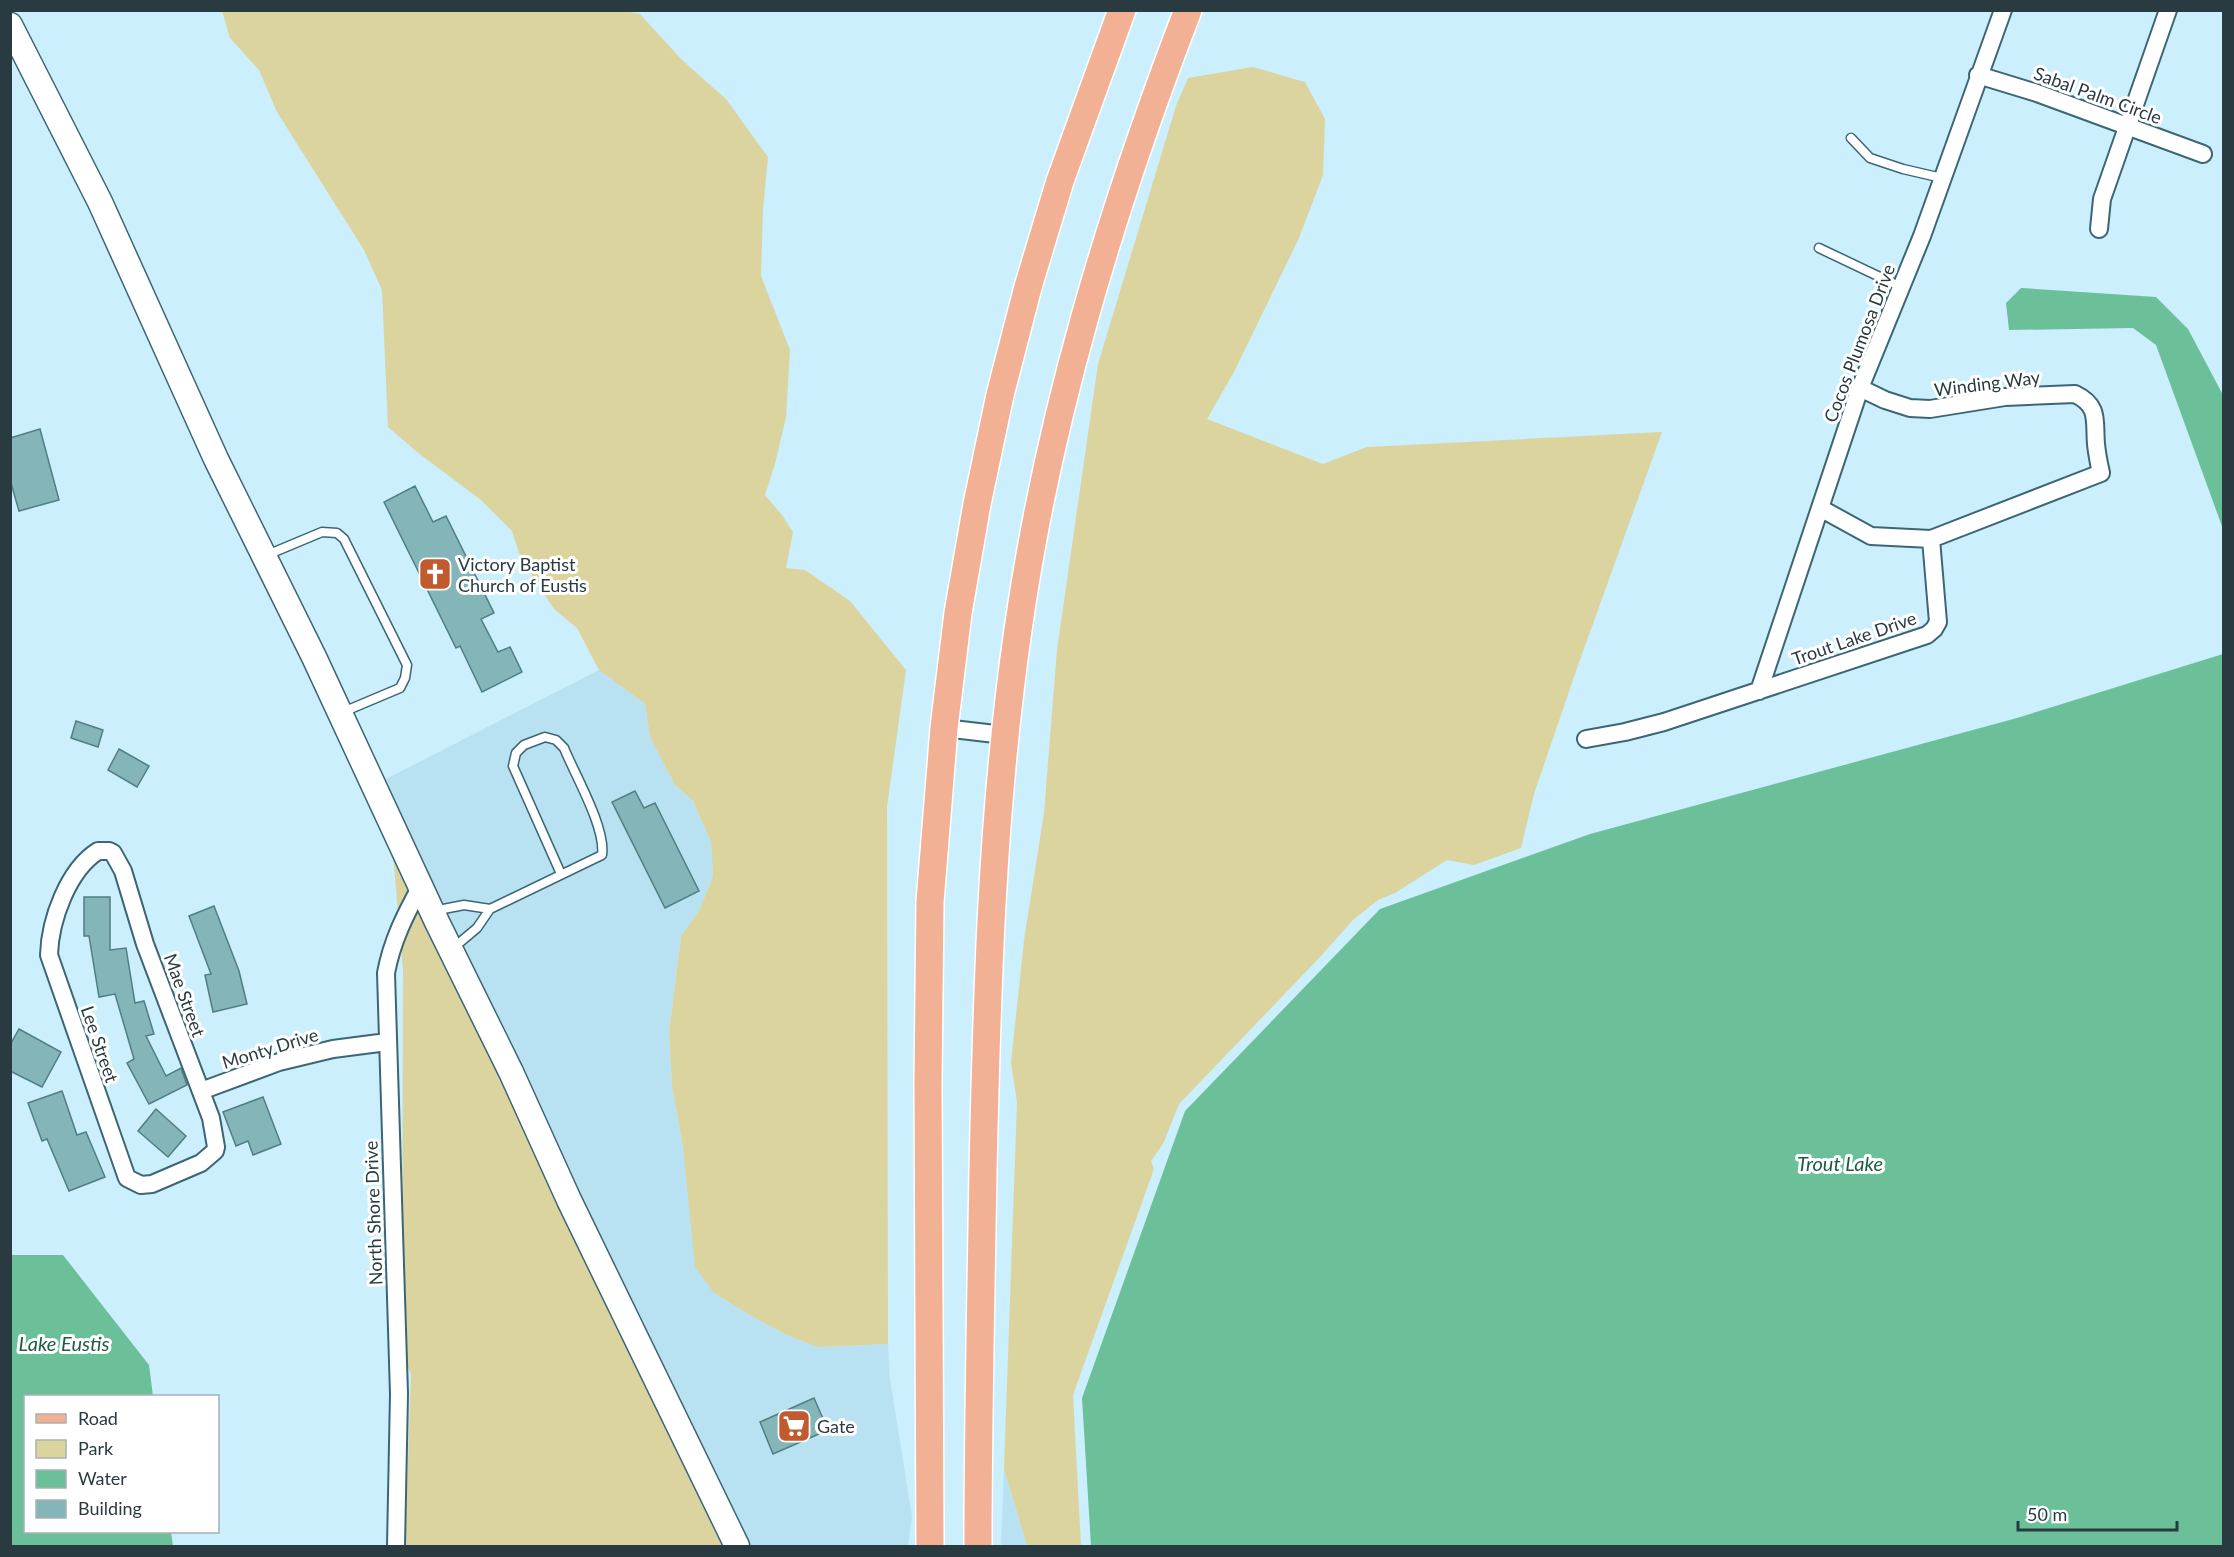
<svg xmlns="http://www.w3.org/2000/svg" width="2234" height="1557" font-family="Lato,sans-serif">
  <rect width="100%" height="100%" fill="#cbeffc"/>
  <!-- built -->
  <path fill="#b8e2f2" d="M599 670 645 704 650 737 675 785 693 801 711 842 713 876 700 909 681 936 669 1032 672 1085 683 1147 714 1293 753 1317 789 1336 818 1347 888 1344 890 1379 912 1517 908 1546H750L579 1194 521 1065 447 915 384 780Z
    M1004 1469 1027 1546H1001Z"/>
  <!-- green -->
  <path fill="#dbd49f" d="M621 10 640 14 682 60 726 99 768 157 763 210 761 276 790 350 786 417 775 464 765 495 782 515 793 532 786 568 805 570 850 601 906 670 887 807 888 1344 818 1347 789 1336 753 1317 714 1293 695 1267 683 1147 672 1085 669 1032 681 936 700 909 713 876 711 842 693 801 675 785 650 737 645 704 599 670 577 628 555 610 536 583 519 553 512 531 481 500 417 452 388 427 382 290 364 250 277 112 259 70 230 38 222 11Z
    M1253 67 1305 82 1325 119 1323 175 1299 238 1234 372 1207 419 1323 464 1367 447 1662 432 1576 671 1534 794 1521 848 1474 865 1447 860 1395 893 1378 900 1353 920 1320 957 1179 1104 1163 1144 1151 1161 1154 1169 1073 1395 1081 1546H1027L1004 1469 1017 1102 1011 1063 1024 940 1044 813 1057 650 1098 364 1176 106 1188 78Z
    M393 854 722 1546H405L411 1374 402 1354 403 970Z"/>
  <!-- water -->
  <path fill="#6cc099" d="M2021 288 2156 297 2188 329 2223 395V529L2156 345 2133 328 2009 330 2006 303Z
    M2223 654V1546H1091L1082 1398 1185 1111 1380 909 1590 834 2017 718Z
    M11 1255H63L149 1365 153 1396H26V1532H171L173 1546H11Z"/>
  <!-- building -->
  <path fill="#84b5b9" stroke="#4f7f83" stroke-width="1.5" d="M40 429 59 500 19 511 10 480V438Z
    M415 486 433 522 446 516 494 613 481 619 498 652 510 647 522 672 482 692 460 646 456 648 384 502Z
    M76 721 103 730 98 747 71 738Z
    M119 749 149 766 137 787 108 770Z
    M635 791 644 808 655 803 699 891 665 908 612 802Z
    M84 897H110V950L126 948 135 1003 144 1001 154 1034 146 1036 166 1076 181 1068 187 1085 149 1104 127 1063 134 1059 115 994 99 997 89 936H84Z
    M214 906 239 971 247 1004 213 1012 205 975 211 974 189 916Z
    M19 1029 61 1052 42 1087 10 1071V1045Z
    M62 1091 77 1135 86 1132 105 1177 69 1191 47 1139 42 1141 28 1103Z
    M263 1097 281 1144 253 1155 248 1141 236 1146 223 1112Z
    M156 1109 186 1136 168 1157 138 1131Z
    M814 1398 828 1430 773 1454 760 1422Z"/>
  <g fill="none" stroke-linecap="round" stroke-linejoin="round">
    <defs>
      <path id="service" d="M1851 138 1870 158 1903 169 1942 178
        M1819 248 1901 287
        M267 555 322 532 337 533 344 539 407 665 405 678 400 688 343 712
        M490 909 602 855C606 828 575 775 564 748L556 740 545 737 524 745 516 753 513 766 561 874
        M433 911 464 905 490 909 477 928 452 949"/>
      <path id="minor" d="M1978 75 2037 93 2203 154
        M2099 229 2102 199 2168 10
        M1820 508 1871 536 1931 539 2101 473C2099 464 2097 454 2096 444 2094 421 2100 406 2075 394L2005 397 1930 409 1910 408 1885 400 1860 388
        M1759 691 1860 388 1922 236 2003 10
        M944 728 1004 735
        M1586 739 1625 732 1664 722 1927 635 1934 629 1938 622 1931 539
        M98 851H109L113 853 123 871 145 944 211 1118 216 1147 215 1151 201 1163 152 1184 141 1185 127 1178 49 955C50 920 68 870 98 851Z
        M201 1091 279 1062 333 1049 387 1042
        M396 1546 399 1394 386 973C392 941 405 915 421 886"/>
      <path id="secondary" d="M10 25 100 202 216 459 314 657 437 922 511 1072 569 1200 737 1546"/>
      <path id="primary" d="M930 1546 928 1082 930 902 944 728 958 613 977 504 1000 395 1028 287 1060 181 1122 10
        M978 1546C978 1421 981 1295 983 1170 987 989 992 809 1018 630 1048 417 1111 210 1188 10"/>
    </defs>
    <!-- service casing -->
    <use href="#service" stroke="#3c6675" stroke-width="11"/>
    <!-- minor casing -->
    <use href="#minor" stroke="#3c6675" stroke-width="20"/>
    <!-- secondary casing -->
    <use href="#secondary" stroke="#3c6675" stroke-width="27"/>
    <!-- primary casing -->
    <use href="#primary" stroke="#fff" stroke-width="30"/>
    <!-- service -->
    <use href="#service" stroke="#fff" stroke-width="8"/>
    <!-- minor -->
    <use href="#minor" stroke="#fff" stroke-width="16"/>
    <!-- secondary -->
    <use href="#secondary" stroke="#fff" stroke-width="24"/>
    <!-- primary -->
    <use href="#primary" stroke="#f2b095" stroke-width="27"/>
  </g>
  <!-- icons -->
  <defs>
    <symbol id="church-square" viewBox="-11 -11 22 22"><rect x="-9" y="-9" width="18" height="18" rx="4" fill="#c15a2e" stroke="#fff"/><path d="M-1.2-6h2.4v3.5h3.3v2.4h-3.3V6h-2.4V-.1h-3.3v-2.4h3.3Z" fill="#fff"/></symbol>
    <symbol id="supermarket-square" viewBox="-11 -11 22 22"><rect x="-9" y="-9" width="18" height="18" rx="4" fill="#c15a2e" stroke="#fff"/><path d="M-6-5.5h2.5l.6 2H6L4.5 2H-2.5L-4.4-4H-6ZM-1.5 3.2a1.3 1.3 0 1 0 .1 0ZM3 3.2a1.3 1.3 0 1 0 .1 0Z" fill="#fff"/></symbol>
  </defs>
  <g fill-rule="evenodd">
    <use href="#church-square" x="416" y="555" width="38" height="38"/>
    <use href="#supermarket-square" x="775" y="1407" width="38" height="38"/>
  </g>
  <g text-anchor="middle" dominant-baseline="central" stroke-width="6" stroke-linejoin="round" paint-order="stroke">
    <!-- street labels -->
    <g font-size="18" fill="#293b41" stroke="#fff">
      <text transform="translate(2098 95) rotate(20)">Sabal Palm Circle</text>
      <text transform="translate(1859 343) rotate(-69)">Cocos Plumosa Drive</text>
      <text transform="translate(1987 383) rotate(-7)">Winding Way</text>
      <text transform="translate(1854 638) rotate(-19)">Trout Lake Drive</text>
      <text transform="translate(185 995) rotate(70)">Mae Street</text>
      <text transform="translate(100 1044) rotate(71)">Lee Street</text>
      <text transform="translate(270 1048) rotate(-17)">Monty Drive</text>
      <text transform="translate(373 1213) rotate(-92)">North Shore Drive</text>
    </g>
    <!-- poi labels -->
    <g font-size="18" fill="#293b41" stroke="#fff" text-anchor="start">
      <text x="458" y="564">Victory Baptist<tspan x="458" dy="21">Church of Eustis</tspan></text>
      <text x="817" y="1426">Gate</text>
    </g>
    <!-- water labels -->
    <g font-size="20" font-style="italic" fill="#1c5d42" stroke="#fff">
      <text x="1840" y="1163">Trout Lake</text>
      <text x="64" y="1343">Lake Eustis</text>
    </g>
  </g>
  <!-- border -->
  <rect width="2234" height="1557" fill="none" stroke="#293b41" stroke-width="24"/>
  <!-- legend -->
  <rect x="24" y="1395" width="195" height="138" fill="#ffffff" stroke="#a9b1b3" stroke-width="1.5"/>
  <rect x="36" y="1414" width="30" height="9" fill="#f2b095" stroke="#a9b1b3" stroke-width="1.5"/>
  <text x="78" y="1425" font-size="18" fill="#293b41">Road</text>
  <rect x="36" y="1440" width="30" height="18" fill="#dbd49f" stroke="#a9b1b3" stroke-width="1.5"/>
  <text x="78" y="1455" font-size="18" fill="#293b41">Park</text>
  <rect x="36" y="1470" width="30" height="18" fill="#6cc099" stroke="#a9b1b3" stroke-width="1.5"/>
  <text x="78" y="1485" font-size="18" fill="#293b41">Water</text>
  <rect x="36" y="1500" width="30" height="18" fill="#84b5b9" stroke="#a9b1b3" stroke-width="1.5"/>
  <text x="78" y="1515" font-size="18" fill="#293b41">Building</text>
  <!-- scale -->
  <path d="M2018 1521v9h159v-9" fill="none" stroke="#293b41" stroke-width="3"/>
  <text x="2027" y="1521" font-size="18" fill="#293b41" stroke="#ffffff" stroke-width="4.5" paint-order="stroke">50 m</text>
</svg>
